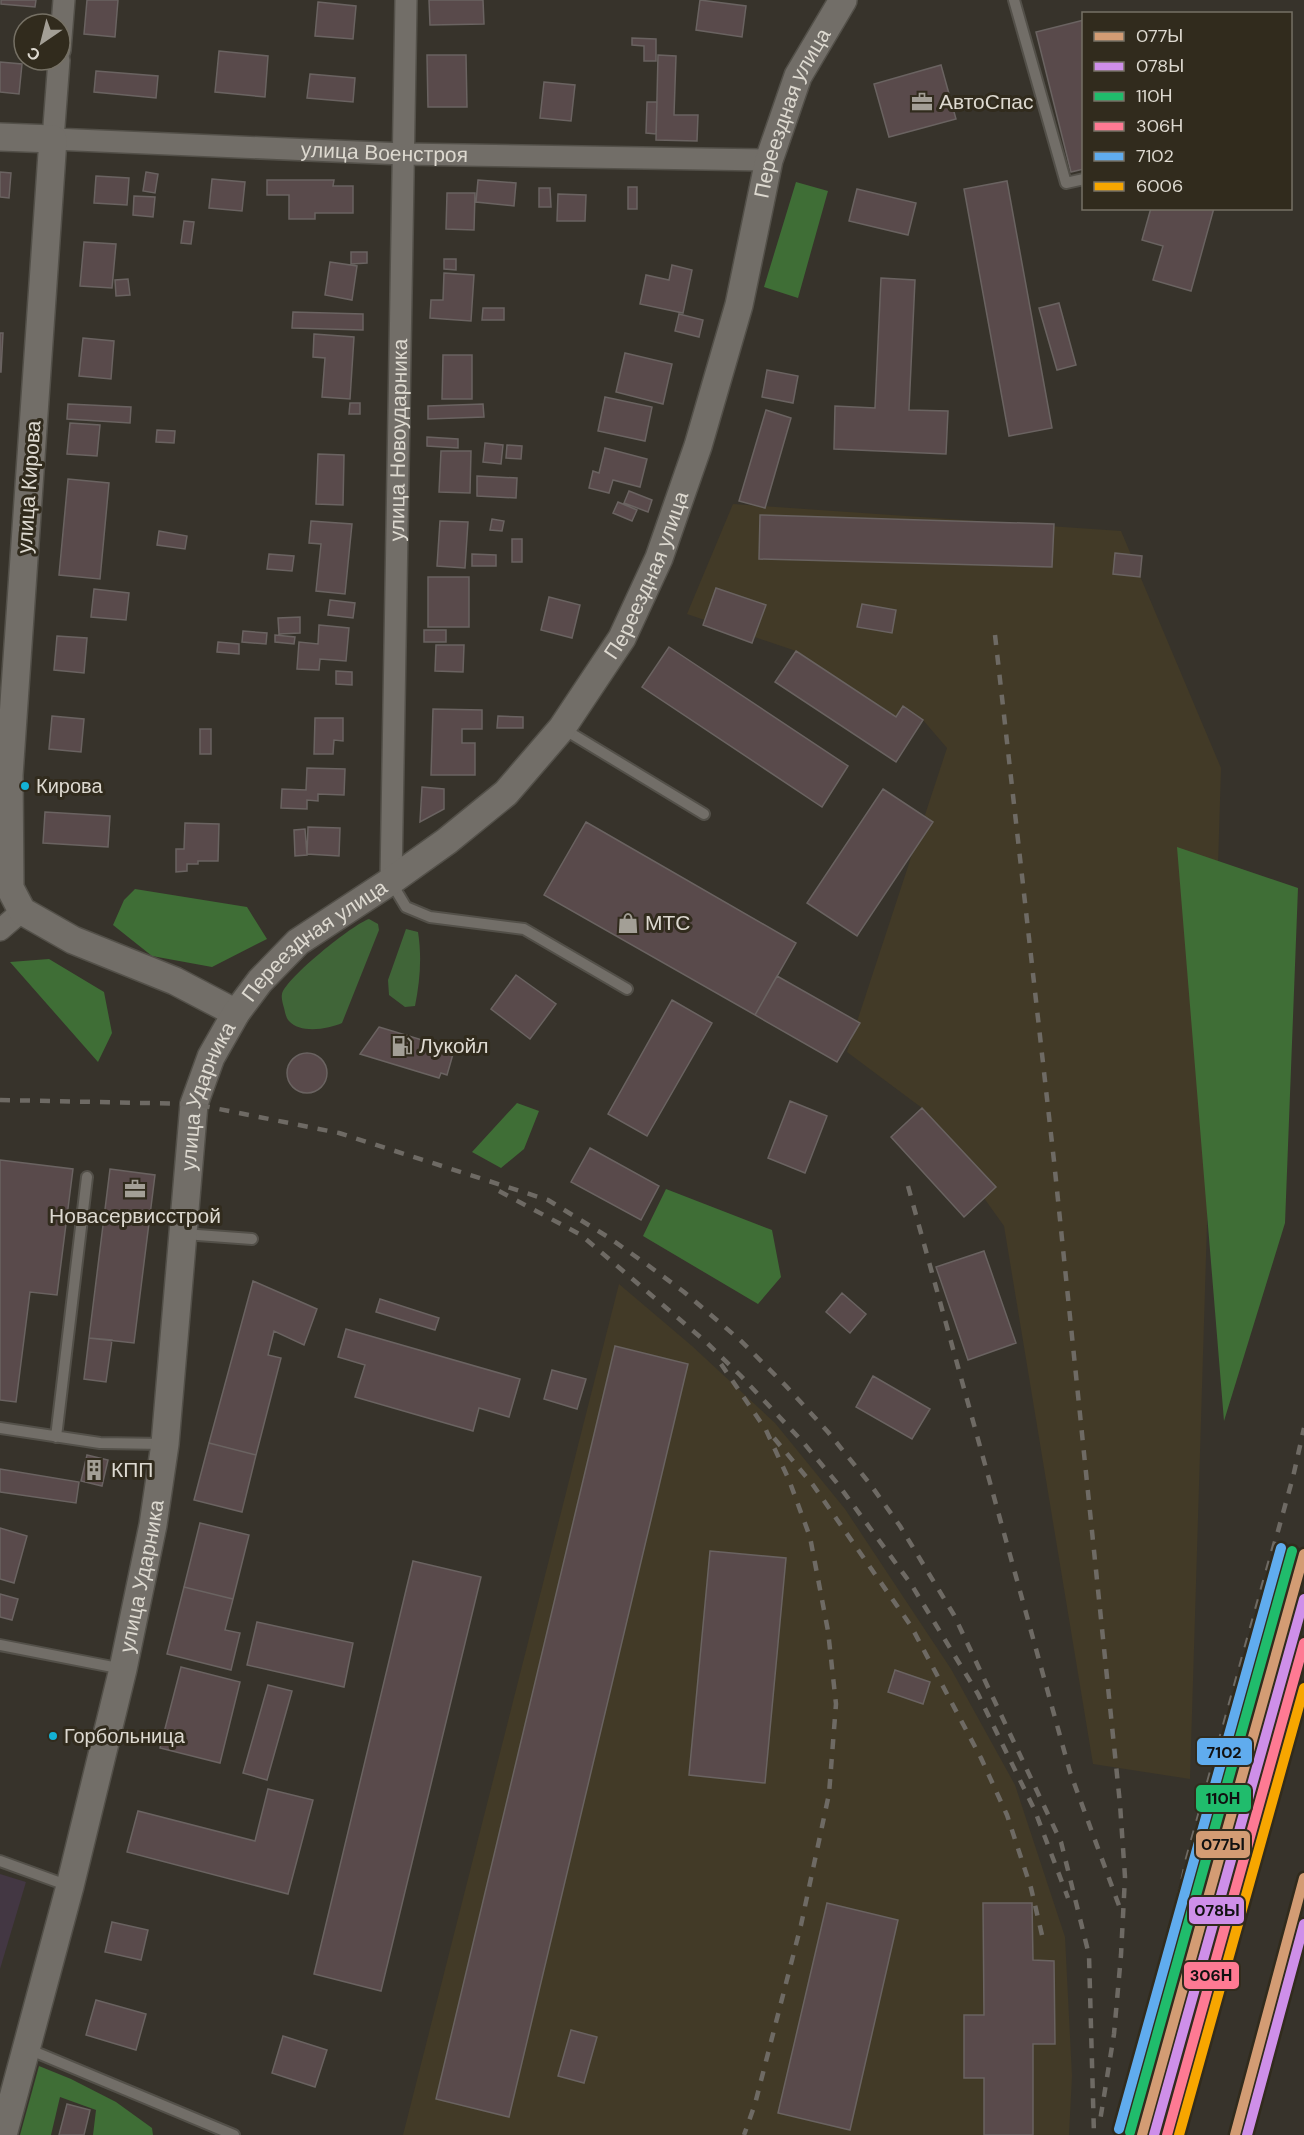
<svg xmlns="http://www.w3.org/2000/svg" width="1304" height="2135" font-family="'DM Sans',sans-serif">
  <rect width="100%" height="100%" fill="#37332b"/>
  <!-- built -->
  <path fill="#423a27" d="M733 504 1121 531 1221 768 1190 1779 1093 1764 1004 1226 984 1198 996 1187 922 1108 847 1052 947 748 923 720 904 707 896 717 796 651 687 614Z
    M619 1284 692 1346 775 1423 845 1509 951 1669 1015 1785 1065 1937 1072 2076 1069 2135H403Z"/>
  <!-- medical -->
  <path fill="#433743" d="M0 1874 26 1882 0 1969Z"/>
  <!-- green -->
  <path fill="#406538" d="M369 919 378 924 379 930 342 1023C329 1029 300 1034 289 1021 286 1018 285 1012 284 1008 283 1004 281 998 282 994 286 978 353 924 369 919Z
    M406 929 418 932C422 957 420 981 415 1006L405 1007 389 995 388 980Z"/>
  <!-- forest -->
  <path fill="#3f6e36" d="M796 182 828 191 798 298 764 287Z
    M1177 847 1298 888 1285 1223 1224 1421Z
    M135 889 247 907 267 939 212 967 152 956 113 925 124 900Z
    M49 959 104 992 112 1033 98 1062 10 962Z
    M517 1103 539 1111 524 1149 501 1168 472 1152Z
    M666 1189 772 1230 781 1277 758 1304 643 1236Z
    M39 2066 71 2079 116 2102 152 2128 153 2135H93L96 2110 60 2097 51 2135H20Z"/>
  <!-- building -->
  <path fill="#594a4b" stroke="#6a6361" stroke-width="1.5" d="M1 0H36L35 7 1 4Z
    M87 0H118L115 37 84 34Z
    M429 0H483L484 24 430 25Z
    M700 0 746 6 742 37 696 30Z
    M318 2 356 6 353 39 315 36Z
    M1084 20V169L1071 172 1036 32Z
    M632 38 656 39V61H644V46L632 45Z
    M219 51 268 56 265 97 215 92Z
    M427 55H466L467 107H428Z
    M658 55 676 56 674 115H698L697 141 656 140Z
    M0 62 22 64 19 94 0 92Z
    M941 65 956 119 889 137 874 84Z
    M96 71 158 76 156 98 94 92Z
    M310 74 355 78 353 102 307 98Z
    M544 82 575 85 571 121 540 118Z
    M647 102H657L656 134 646 133Z
    M0 172 11 173 9 198 0 197Z
    M146 172 158 174 155 193 143 191Z
    M96 176 129 178 127 205 94 203Z
    M212 179 245 182 242 211 209 208Z
    M267 180H334L333 186H353V213H315V219H289V195H267Z
    M478 180 516 183 514 206 476 202Z
    M1007 181 1052 428 1009 436 964 189Z
    M628 187H637V209H628Z
    M539 188H550L551 207H539Z
    M857 189 916 203 908 235 849 221Z
    M447 193H475L474 230 446 229Z
    M558 194 586 195 585 221H557Z
    M134 196 155 197 153 217 133 215Z
    M1151 208H1214L1191 291 1153 280 1163 246 1142 240Z
    M184 221 194 222 191 244 181 243Z
    M84 242 116 244 112 288 80 286Z
    M351 252H367V263L351 264Z
    M444 259H456V270L444 269Z
    M330 262 357 266 352 300 325 295Z
    M672 265 692 270 683 313 640 304 646 275 669 280Z
    M444 273 474 275 471 321 430 318 431 300H443Z
    M881 278 915 280 909 410 948 411 946 454 834 449 835 406 875 408Z
    M128 279 130 295 116 296 115 280Z
    M1059 303 1076 365 1057 370 1039 308Z
    M483 308H504V320H482Z
    M293 312 363 314V330L292 328Z
    M679 314 703 320 699 337 675 331Z
    M0 333H3L1 372H0Z
    M314 334 354 337 350 399 322 397 325 358 313 357Z
    M83 338 114 341 111 379 79 376Z
    M625 353 672 364 663 404 616 392Z
    M443 355H472V399H442Z
    M767 370 798 376 793 403 762 397Z
    M605 397 652 407 645 441 598 431Z
    M350 403H360V414H349Z
    M68 404 131 407 130 423 67 419Z
    M483 404 484 417 428 419V406Z
    M766 410 791 418 765 508 739 501Z
    M70 423 100 425 97 456 67 454Z
    M157 430 175 431 174 443 156 442Z
    M427 437 458 439V448L427 446Z
    M485 443 503 445 501 464 483 462Z
    M507 445 522 446 521 459 506 458Z
    M605 448 647 459 640 487 613 480 609 493 589 488 593 471 599 473Z
    M441 451H471L470 493 439 492Z
    M318 454 344 455 343 505 316 504Z
    M477 476 517 478 516 498 477 496Z
    M68 479 109 483 100 579 59 575Z
    M629 491 652 500 648 512 624 503Z
    M618 502 637 510 632 521 613 513Z
    M760 515 1054 524 1052 567 759 559Z
    M492 519 504 521 502 531 490 530Z
    M311 521 352 524 345 594 316 591 321 544 309 543Z
    M440 521 468 522 465 568 437 566Z
    M159 531 187 536 185 549 157 545Z
    M512 539H522V562H512Z
    M1115 553 1142 556 1140 577 1113 574Z
    M269 554 294 556 292 571 267 569Z
    M472 554 496 555V566H472Z
    M428 577H469V627H428Z
    M716 588 766 605 752 643 703 625Z
    M94 589 129 593 126 620 91 617Z
    M549 597 580 605 572 638 541 630Z
    M330 600 355 603 353 618 328 615Z
    M862 604 896 610 892 633 857 627Z
    M300 617V633L279 634 278 618Z
    M319 625 349 628 346 661 320 659 319 670 297 669 299 642 318 644Z
    M424 630H446V642H424Z
    M243 631 267 633 266 644 242 642Z
    M275 635 295 637 294 644 275 642Z
    M57 636 87 638 84 673 54 670Z
    M218 642 239 644V654L217 652Z
    M436 645H464L463 672 435 671Z
    M669 647 848 766 822 807 642 687Z
    M796 651 896 717 903 706 923 720 896 762 775 682Z
    M336 671 352 672V685L336 684Z
    M433 709 482 710V729H462V743H475V775H431Z
    M52 716 84 719 81 752 49 749Z
    M498 716 523 717V728H497Z
    M315 718H343V741L334 740 333 754H314Z
    M200 729H211V754H200Z
    M307 768 345 769 344 795 318 794V801L307 800V809L281 808 282 789 306 790Z
    M422 787 444 789V809L420 822Z
    M883 789 933 822 857 936 807 903Z
    M45 812 110 816 108 847 43 843Z
    M586 822 796 943 755 1015 544 895Z
    M185 823 219 824 218 861H198V864H187V871L176 872V849H184Z
    M308 827 340 828 339 856 307 854Z
    M305 829 307 855 295 856 294 830Z
    M516 975 556 1004 530 1039 491 1009Z
    M777 976 860 1023 837 1062 755 1015Z
    M672 1000 712 1023 647 1136 608 1114Z
    M379 1027 442 1046 441 1050 453 1054 447 1075 441 1073 439 1078 360 1054Z
    M287 1073a20 20 0 1 1 40 0a20 20 0 1 1-40 0Z
    M790 1101 827 1116 805 1173 768 1158Z
    M922 1108 996 1187 964 1217 891 1137Z
    M590 1148 659 1186 641 1220 571 1182Z
    M0 1160 73 1169 57 1295 30 1292 16 1402 0 1400Z
    M110 1169 155 1175 134 1343 89 1338Z
    M984 1251 1016 1343 968 1360 936 1267Z
    M253 1281 317 1309 304 1345 274 1331 268 1355 281 1358 256 1455 209 1443Z
    M842 1293 866 1314 850 1333 826 1312Z
    M380 1299 439 1318 435 1330 376 1312Z
    M346 1329 520 1379 509 1417 479 1408 473 1431 355 1397 365 1365 338 1357Z
    M89 1338 112 1340 106 1382 84 1379Z
    M615 1346 688 1364 509 2117 436 2099Z
    M552 1370 586 1379 577 1409 544 1399Z
    M873 1376 930 1409 912 1439 856 1407Z
    M209 1443 256 1455 242 1512 194 1500Z
    M87 1455 108 1460 102 1486 81 1481Z
    M0 1469 79 1482 76 1503 0 1492Z
    M200 1523 249 1535 233 1599 184 1587Z
    M0 1528 27 1536 14 1583 0 1579Z
    M710 1551 786 1558 765 1783 689 1775Z
    M413 1561 481 1577 381 1991 314 1974Z
    M184 1587 233 1599 225 1630 240 1633 231 1670 167 1654Z
    M0 1594 18 1599 12 1620 0 1617Z
    M257 1622 353 1643 344 1687 247 1665Z
    M181 1667 240 1682 220 1763 160 1748Z
    M895 1670 930 1682 923 1704 888 1692Z
    M268 1685 292 1691 267 1780 243 1773Z
    M268 1789 313 1800 288 1894 127 1852 138 1811 255 1841Z
    M827 1903 898 1920 850 2130 778 2113Z
    M983 1903H1032L1033 1960 1054 1961 1055 2044H1033V2135H984V2078H964V2015H984Z
    M112 1922 148 1930 141 1960 105 1952Z
    M96 2000 146 2014 136 2050 86 2035Z
    M571 2030 597 2037 584 2083 558 2076Z
    M283 2036 327 2050 315 2087 272 2073Z
    M67 2104 90 2110 84 2135H59Z"/>
  <g fill="none" stroke-linecap="round" stroke-linejoin="round">
    <defs>
      <path id="service" d="M1014 0 1066 183 1084 179
        M562 728 704 814
        M391 882 406 907 430 917 524 929 627 989
        M184 1234 252 1239
        M0 1428 100 1443 165 1444
        M56 1437 87 1177
        M0 1645 123 1669
        M0 1861 69 1886
        M28 2049 234 2135"/>
      <g id="minor">
        <path d="M60 50 64 0"/>
        <path id="s1" d="M59 60 53 139 403 154 769 160"/>
        <path id="s2" d="M391 881 406 0"/>
        <path d="M0 930 22 911"/>
      </g>
      <g id="tertiary">
        <path d="M0 137 53 139 9 775 10 888 22 911 73 940 175 981 236 1013"/>
        <path id="s3" d="M3 2135 70 1886 123 1669 153 1525 165 1444 194 1104 211 1057 236 1013 260 981 298 942 391 881 447 841 506 793 562 728 622 638 659 558 698 446 739 305 769 160 798 76 843 0"/>
      </g>
    </defs>
    <!-- service casing -->
    <use href="#service" stroke="#535049" stroke-width="14"/>
    <!-- minor casing -->
    <use href="#minor" stroke="#535049" stroke-width="24"/>
    <!-- tertiary casing -->
    <use href="#tertiary" stroke="#535049" stroke-width="30"/>
    <!-- service -->
    <use href="#service" stroke="#726e68" stroke-width="10"/>
    <!-- minor -->
    <use href="#minor" stroke="#726e68" stroke-width="21"/>
    <!-- tertiary -->
    <use href="#tertiary" stroke="#726e68" stroke-width="27"/>
    <!-- rail -->
    <path stroke="#6e6a64" stroke-width="4.5" stroke-dasharray="10 10" stroke-linecap="butt" d="M995 635 1054 1161 1120 1804 1125 1877 1121 1955 1114 2034 1100 2121
      M0 1100 194 1104 339 1133 548 1200 608 1237 649 1266 684 1292 740 1340 785 1385 828 1432 870 1484 900 1526 954 1615 1061 1842 1089 1955 1094 2135
      M908 1186 1070 1772 1121 1911
      M499 1191 581 1235 706 1342 740 1375 802 1441 837 1483 911 1584 978 1694 1035 1811 1068 1898
      M721 1364 766 1430 789 1480 810 1537 828 1631 836 1704 829 1794 801 1925 755 2104 744 2135
      M774 1438 813 1485 911 1626 981 1758 1007 1815 1031 1888 1042 1935
      M1136 2135 1167 1953 1187 1859 1293 1477 1304 1428"/>
    <defs>
      <path id="rail-1" d="M1142 2135 1304 1554
        M1235 2135 1304 1878"/>
      <path id="rail-2" d="M1154 2135 1304 1599
        M1247 2135 1304 1924"/>
      <path id="rail-3" d="M1130 2132 1292 1551"/>
      <path id="rail-4" d="M1167 2135 1304 1643"/>
      <path id="rail-5" d="M1119 2129 1281 1548"/>
      <path id="rail-6" d="M1179 2135 1304 1688"/>
    </defs>
    <!-- rail-1 casing -->
    <use href="#rail-1" stroke="#312b1d" stroke-width="15"/>
    <!-- rail-2 casing -->
    <use href="#rail-2" stroke="#312b1d" stroke-width="15"/>
    <!-- rail-3 casing -->
    <use href="#rail-3" stroke="#312b1d" stroke-width="15"/>
    <!-- rail-4 casing -->
    <use href="#rail-4" stroke="#312b1d" stroke-width="15"/>
    <!-- rail-5 casing -->
    <use href="#rail-5" stroke="#312b1d" stroke-width="15"/>
    <!-- rail-6 casing -->
    <use href="#rail-6" stroke="#312b1d" stroke-width="15"/>
    <!-- rail-1 -->
    <use href="#rail-1" stroke="#d39c74" stroke-width="10"/>
    <!-- rail-2 -->
    <use href="#rail-2" stroke="#ce8fe9" stroke-width="10"/>
    <!-- rail-3 -->
    <use href="#rail-3" stroke="#20bc6c" stroke-width="10"/>
    <!-- rail-4 -->
    <use href="#rail-4" stroke="#fe7a93" stroke-width="10"/>
    <!-- rail-5 -->
    <use href="#rail-5" stroke="#60acee" stroke-width="10"/>
    <!-- rail-6 -->
    <use href="#rail-6" stroke="#f7a600" stroke-width="10"/>
  </g>
  <!-- icons -->
  <defs>
    <symbol id="office-bare" viewBox="-9 -9 18 18"><path d="M-6-3h4V-5.5h4V-3h4V5H-6ZM-1-4.5V-3h2v-1.5ZM-6 0V1H6V0Z" fill="#a39f96" stroke="#312b1d" stroke-width="2.5" paint-order="stroke"/></symbol>
    <symbol id="shop-bare" viewBox="-9 -9 18 18"><path d="M-5-2.5h2.3a2.7 3.5 0 0 1 5.4 0H5L5.5 6h-11ZM-1.5-2.5h3a1.5 2.3 0 0 0-3 0Z" fill="#a39f96" stroke="#312b1d" stroke-width="2.5" paint-order="stroke"/></symbol>
    <symbol id="fuel-bare" viewBox="-9 -9 18 18"><path d="M-5.5-6h7V0h2V4h1.3V-2.5L3-4.5l.8-.8L6-3V5H2.5V1h-1V6h-7ZM-4.2-4.7v3.2H.2V-4.7Z" fill="#a39f96" stroke="#312b1d" stroke-width="2.5" paint-order="stroke"/></symbol>
    <symbol id="building-bare" viewBox="-9 -9 18 18"><path d="M-4-6H4V6H1V3H-1V6H-4ZM-2.5-4.3h1.7v1.8h-1.7ZM.8-4.3h1.7v1.8H.8ZM-2.5-1h1.7V.8h-1.7ZM.8-1h1.7V.8H.8Z" fill="#a39f96" stroke="#312b1d" stroke-width="2.5" paint-order="stroke"/></symbol>
  </defs>
  <g fill-rule="evenodd">
    <use href="#office-bare" x="907" y="87" width="30" height="30"/>
    <use href="#shop-bare" x="613" y="908" width="30" height="30"/>
    <use href="#fuel-bare" x="387" y="1031" width="30" height="30"/>
    <use href="#office-bare" x="120" y="1174" width="30" height="30"/>
    <use href="#building-bare" x="79" y="1455" width="30" height="30"/>
  </g>
  <!-- markers -->
  <g fill="#13b2d5" stroke="#312b1d" stroke-width="2">
    <circle cx="25" cy="786" r="5"/>
    <circle cx="53" cy="1736" r="5"/>
  </g>
  <g text-anchor="middle" dominant-baseline="central" stroke-width="6" stroke-linejoin="round" paint-order="stroke">
    <!-- bus labels -->
    <g font-size="20" fill="#ddd9d0" stroke="#312b1d" text-anchor="start">
      <text x="36" y="786">Кирова</text>
      <text x="64" y="1736">Горбольница</text>
    </g>
    <!-- poi labels -->
    <g font-size="21" fill="#ddd9d0" stroke="#312b1d" text-anchor="start">
      <text x="939" y="102">АвтоСпас</text>
      <text x="645" y="923">МТС</text>
      <text x="419" y="1046">Лукойл</text>
      <text x="135" y="1216" text-anchor="middle">Новасервисстрой</text>
      <text x="111" y="1470">КПП</text>
    </g>
    <!-- street labels -->
    <g font-size="21" fill="#ddd9d0" stroke="#312b1d">
      <text stroke="none"><textPath href="#s3" startOffset="2250">Переездная улица</textPath></text>
      <text stroke="none"><textPath href="#s1" startOffset="411">улица Военстроя</textPath></text>
      <text stroke="none"><textPath href="#s2" startOffset="441">улица Новоударника</textPath></text>
      <text transform="translate(29 487) rotate(-86)">улица Кирова</text>
      <text stroke="none"><textPath href="#s3" startOffset="1764">Переездная улица</textPath></text>
      <text stroke="none"><textPath href="#s3" startOffset="1260">Переездная улица</textPath></text>
      <text stroke="none"><textPath href="#s3" startOffset="1062">улица Ударника</textPath></text>
      <text stroke="none"><textPath href="#s3" startOffset="576">улица Ударника</textPath></text>
    </g>
  </g>
  <g stroke="#312b1d" stroke-width="2">
    <rect x="1196" y="1737" width="57" height="29" rx="6" fill="#60acee"/>
    <rect x="1195" y="1784" width="57" height="29" rx="6" fill="#20bc6c"/>
    <rect x="1195" y="1830" width="56" height="29" rx="6" fill="#d39c74"/>
    <rect x="1188" y="1896" width="57" height="29" rx="6" fill="#ce8fe9"/>
    <rect x="1183" y="1961" width="57" height="29" rx="6" fill="#fe7a93"/>
  </g>
  <g font-size="16" text-anchor="middle" font-weight="bold" fill="#111">
    <text x="1224" y="1758">7102</text>
    <text x="1223" y="1804">110Н</text>
    <text x="1223" y="1850">077Ы</text>
    <text x="1217" y="1916">078Ы</text>
    <text x="1211" y="1981">306Н</text>
  </g>
  <!-- legend -->
  <rect x="1082" y="12" width="210" height="198" fill="#312b1d" stroke="#767165" stroke-width="1.5"/>
  <rect x="1094" y="32" width="30" height="9" fill="#d39c74" stroke="#767165" stroke-width="1.5"/>
  <text x="1136" y="42" font-size="18" fill="#ddd9d0">077Ы</text>
  <rect x="1094" y="62" width="30" height="9" fill="#ce8fe9" stroke="#767165" stroke-width="1.5"/>
  <text x="1136" y="72" font-size="18" fill="#ddd9d0">078Ы</text>
  <rect x="1094" y="92" width="30" height="9" fill="#20bc6c" stroke="#767165" stroke-width="1.5"/>
  <text x="1136" y="102" font-size="18" fill="#ddd9d0">110Н</text>
  <rect x="1094" y="122" width="30" height="9" fill="#fe7a93" stroke="#767165" stroke-width="1.5"/>
  <text x="1136" y="132" font-size="18" fill="#ddd9d0">306Н</text>
  <rect x="1094" y="152" width="30" height="9" fill="#60acee" stroke="#767165" stroke-width="1.5"/>
  <text x="1136" y="162" font-size="18" fill="#ddd9d0">7102</text>
  <rect x="1094" y="182" width="30" height="9" fill="#f7a600" stroke="#767165" stroke-width="1.5"/>
  <text x="1136" y="192" font-size="18" fill="#ddd9d0">6006</text>
  <!-- north arrow -->
  <g transform="translate(42 42) rotate(215)"><circle r="28" fill="#312b1d" stroke="#767165" stroke-width="1.5"/>
  <path d="M0-4.5L10 22L0 15L-10 22Z" fill="#a39f96"/>
  <text y="-9" font-size="16" font-weight="bold" text-anchor="middle" fill="#ddd9d0">С</text>
  </g>
</svg>
